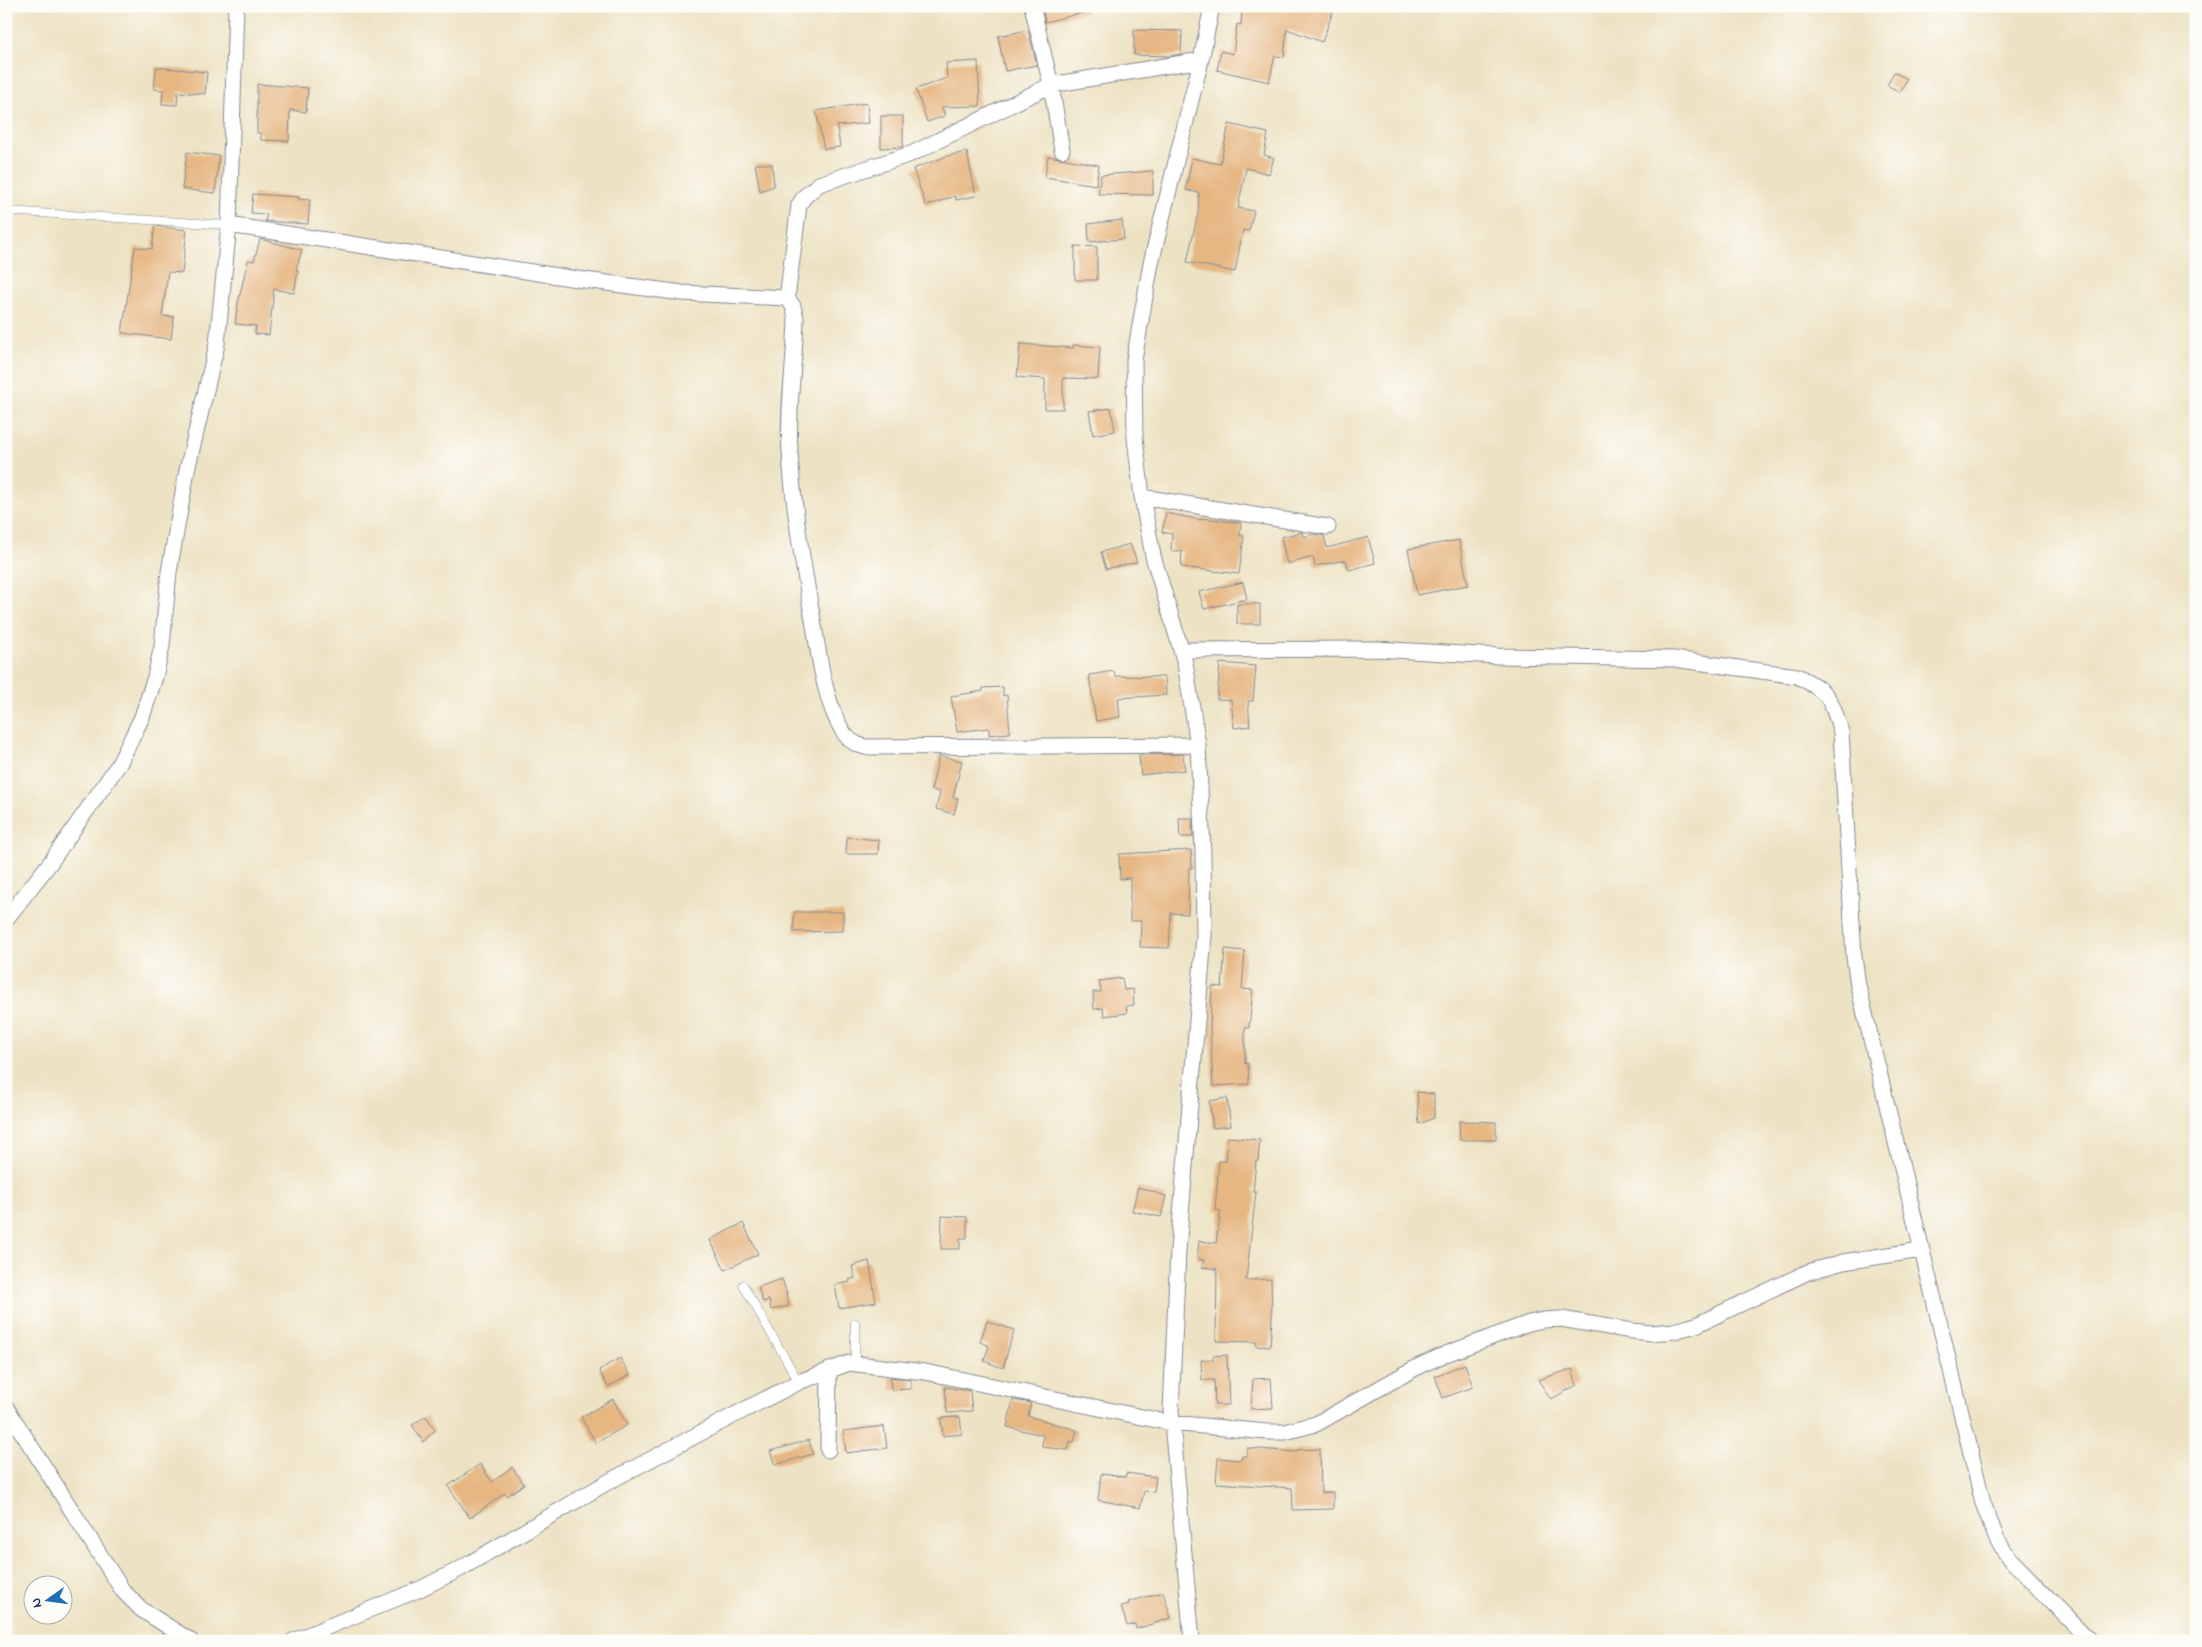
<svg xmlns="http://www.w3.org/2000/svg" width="2202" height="1647" font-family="'Indie Flower',sans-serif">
  <rect width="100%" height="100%" fill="#fdfcf7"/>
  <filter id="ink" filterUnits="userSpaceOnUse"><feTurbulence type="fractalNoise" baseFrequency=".02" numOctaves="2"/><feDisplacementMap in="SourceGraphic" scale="10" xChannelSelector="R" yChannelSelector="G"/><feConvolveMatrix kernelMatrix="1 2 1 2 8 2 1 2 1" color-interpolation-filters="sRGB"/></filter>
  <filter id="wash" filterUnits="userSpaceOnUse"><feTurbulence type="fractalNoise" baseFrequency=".0096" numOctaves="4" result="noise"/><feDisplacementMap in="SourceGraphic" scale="20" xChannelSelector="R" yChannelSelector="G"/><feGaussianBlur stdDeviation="1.12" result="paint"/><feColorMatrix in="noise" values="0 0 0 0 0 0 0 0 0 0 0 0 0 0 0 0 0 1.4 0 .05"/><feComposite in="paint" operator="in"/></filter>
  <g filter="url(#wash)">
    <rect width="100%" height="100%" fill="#ede2c3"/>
    <g id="blocks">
      <!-- building -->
      <path fill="#e6b783" d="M1042 6H1085L1086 12 1045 22Z
        M1242 6H1277L1302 9 1303 6H1335L1322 42 1287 29 1284 57 1275 56 1269 82 1217 70 1221 51 1233 54 1237 24 1241 25Z
        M1028 30 1037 65 1005 71 998 36Z
        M1134 30 1182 31 1181 54 1170 56 1134 55Z
        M978 61 980 106 942 107 945 116 927 122 916 89 947 78 946 63Z
        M156 67 207 72 205 94 178 92 177 105 162 104 163 90 154 89Z
        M1894 72 1907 79 1900 92 1887 85Z
        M257 84 308 88 306 112 290 110 289 141 261 140V133H257Z
        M867 103 869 123 837 126 840 147 824 149 816 111Z
        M881 116H903V147L881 148Z
        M1229 124 1268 133 1264 155 1274 158 1269 174 1246 168 1238 208 1254 211 1249 231 1243 230 1235 272 1187 262 1198 213 1199 193 1186 190 1192 158 1220 164Z
        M187 152 219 156 215 193 182 189Z
        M967 152 976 196 956 200 955 196 926 206 913 169 947 156Z
        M1048 156 1099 165 1096 185 1045 177Z
        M755 164H772L774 186 760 191Z
        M1153 171V195L1098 194 1101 175Z
        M253 194 299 197 298 199 310 200 308 224 265 221 267 214 251 213Z
        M1122 220 1124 239 1089 242 1088 224Z
        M155 226 187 230 182 273 168 272 162 316 174 317 171 339 122 333 135 247 152 249Z
        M260 239 302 250 296 270 298 271 294 293 274 289 269 335 255 334 256 326 235 324 238 303 248 260 254 261Z
        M1075 246 1097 247V280H1075Z
        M1020 344 1073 348V345L1100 347 1098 379 1063 378V409H1045V379L1017 377Z
        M1111 408 1115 431 1093 435 1089 411Z
        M1166 513 1201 520 1202 518 1241 523 1240 536H1244L1239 574 1181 567 1182 551H1171L1172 534 1162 532Z
        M1302 532 1303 537 1314 534 1324 536 1327 548 1368 537 1375 563 1349 570 1346 560 1315 566 1313 557 1287 564 1281 537Z
        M1459 540 1468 585 1417 595 1408 549Z
        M1130 544 1137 562 1106 569 1101 552Z
        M1243 582 1247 599 1204 609 1199 592Z
        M1237 604H1260V624H1237Z
        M1220 663 1256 666 1253 701H1248L1250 726 1234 728 1231 700 1217 699Z
        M1114 671 1115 676 1165 677 1166 695 1118 698 1120 717 1096 721 1089 675Z
        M1003 687V696L1007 695 1010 733 989 735V728L957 732 951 696 983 691V688Z
        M1183 754 1185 770 1141 775 1139 755Z
        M939 756 962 761 953 798H958L954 814 936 809 940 792 931 790Z
        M1179 818H1192L1193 837H1180Z
        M847 837 879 840 878 854H846Z
        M1191 850 1192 868H1189L1188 914 1171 913 1169 948 1140 947 1141 921H1130V878L1120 879 1119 854Z
        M794 912H843V931L794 932Z
        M1225 949 1245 951 1242 989 1253 990 1249 1028H1245V1064L1248 1063 1249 1084 1213 1086 1210 1027 1212 986 1222 987Z
        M1122 978 1124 990 1133 989 1134 1005 1126 1006 1127 1013 1104 1016 1103 1008 1094 1009 1093 992H1101L1099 981Z
        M1417 1092 1434 1094V1118L1419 1124Z
        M1227 1098 1231 1126 1213 1128 1209 1101Z
        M1459 1121 1496 1122V1140H1460Z
        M1228 1137 1260 1140 1258 1161H1256L1253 1192H1256L1246 1280 1271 1279 1272 1319 1270 1347 1256 1346V1342L1216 1341 1217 1269 1202 1267 1204 1260 1197 1259 1199 1241 1216 1243 1221 1211 1215 1210 1219 1161H1226Z
        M1138 1187 1166 1196 1161 1217 1132 1211Z
        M942 1216 967 1217V1238H960V1249H941Z
        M743 1223 758 1254 725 1270 710 1240Z
        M869 1261 876 1302 839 1308 835 1285 850 1282 849 1280 855 1278 852 1266Z
        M782 1279 787 1294H786L789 1306 771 1310 769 1300 763 1302 758 1287Z
        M987 1321 1014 1330 1003 1368 984 1361 989 1346 980 1342Z
        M1227 1355 1229 1405H1215L1214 1380H1202L1201 1360H1213V1356Z
        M620 1358 630 1375 608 1387 599 1370Z
        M1465 1364 1473 1387 1443 1398 1435 1376Z
        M1572 1369 1577 1385 1551 1399 1538 1380Z
        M890 1377 911 1380V1389L891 1390Z
        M1271 1378 1273 1408 1251 1409 1253 1379Z
        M945 1387 970 1391 972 1411 947 1413Z
        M613 1399 627 1425 596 1443 581 1417Z
        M1013 1400 1031 1403 1028 1416 1077 1430 1074 1442 1070 1441 1068 1450 1042 1447 1043 1435 1007 1427Z
        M426 1416 435 1430 423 1442 412 1425Z
        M960 1417 962 1434 943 1436 941 1418Z
        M884 1426 887 1448 846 1453 843 1431Z
        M809 1440 813 1454 775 1465 770 1451Z
        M1247 1448 1297 1452V1450L1320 1449 1321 1493 1333 1492V1509L1293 1510 1292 1488 1216 1483 1218 1458 1241 1460 1242 1456H1247Z
        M480 1464 492 1482 512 1467 524 1484 507 1496 505 1493 470 1518 448 1486Z
        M1126 1473 1156 1477 1154 1492 1144 1491 1140 1508 1098 1500 1101 1474 1125 1477Z
        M1163 1592 1171 1618 1136 1629 1135 1624 1127 1626 1121 1606 1129 1604 1128 1602Z"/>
    </g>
  </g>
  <g filter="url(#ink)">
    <use href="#blocks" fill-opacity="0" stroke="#848890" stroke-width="1"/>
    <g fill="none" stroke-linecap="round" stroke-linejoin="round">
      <defs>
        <path id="lane" d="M6 211 229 225
          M743 1285 799 1382
          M855 1323V1362"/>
        <path id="street" d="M1032 6 1051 85 1062 150
          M229 225 577 279 682 293 787 298
          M1142 497 1328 527
          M1181 650 1376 649 1497 656 1674 659 1797 676C1830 692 1831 699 1841 732L1854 957 1858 985 1983 1503 1997 1540 2009 1558 2090 1641
          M1198 745 865 747C854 744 848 740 842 730 824 700 819 654 813 620 803 564 793 508 790 451 787 407 795 362 796 318L793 306 787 298 799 205 804 197 819 184 911 154 1051 85 1201 60
          M6 919 50 863 119 764 142 717 155 677 162 646 169 572 187 470 217 344 229 225 236 6
          M6 1407 123 1591 142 1610 191 1641
          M828 1450 829 1370
          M293 1641 420 1589 460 1569 608 1482 744 1410 799 1382 849 1363 925 1372 1171 1423 1267 1432H1285L1316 1424 1419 1366 1446 1354 1529 1323 1543 1320 1561 1319 1632 1331 1652 1333 1674 1331 1696 1325 1808 1272 1843 1262 1921 1250
          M1192 1641 1171 1411 1178 1251 1204 936 1203 853 1198 745 1185 663 1153 556 1142 497 1135 438 1134 360 1151 263 1201 60 1212 6"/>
      </defs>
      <!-- lane casing -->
      <use href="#lane" stroke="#848890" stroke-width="9"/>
      <!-- street casing -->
      <use href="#street" stroke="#848890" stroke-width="17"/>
      <!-- lane -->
      <use href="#lane" stroke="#fff" stroke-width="8"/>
      <!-- street -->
      <use href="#street" stroke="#fff" stroke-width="15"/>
    </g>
  </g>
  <!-- margin -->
  <rect width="2202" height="1647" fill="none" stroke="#fdfcf7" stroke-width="25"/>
  <!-- north arrow -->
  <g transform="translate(48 1600) rotate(256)"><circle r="24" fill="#fdfcf7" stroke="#a3aaba"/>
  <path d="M0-4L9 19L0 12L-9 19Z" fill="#1f6fb2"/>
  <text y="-8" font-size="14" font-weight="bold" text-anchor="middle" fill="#1b2f5e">N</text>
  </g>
</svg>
